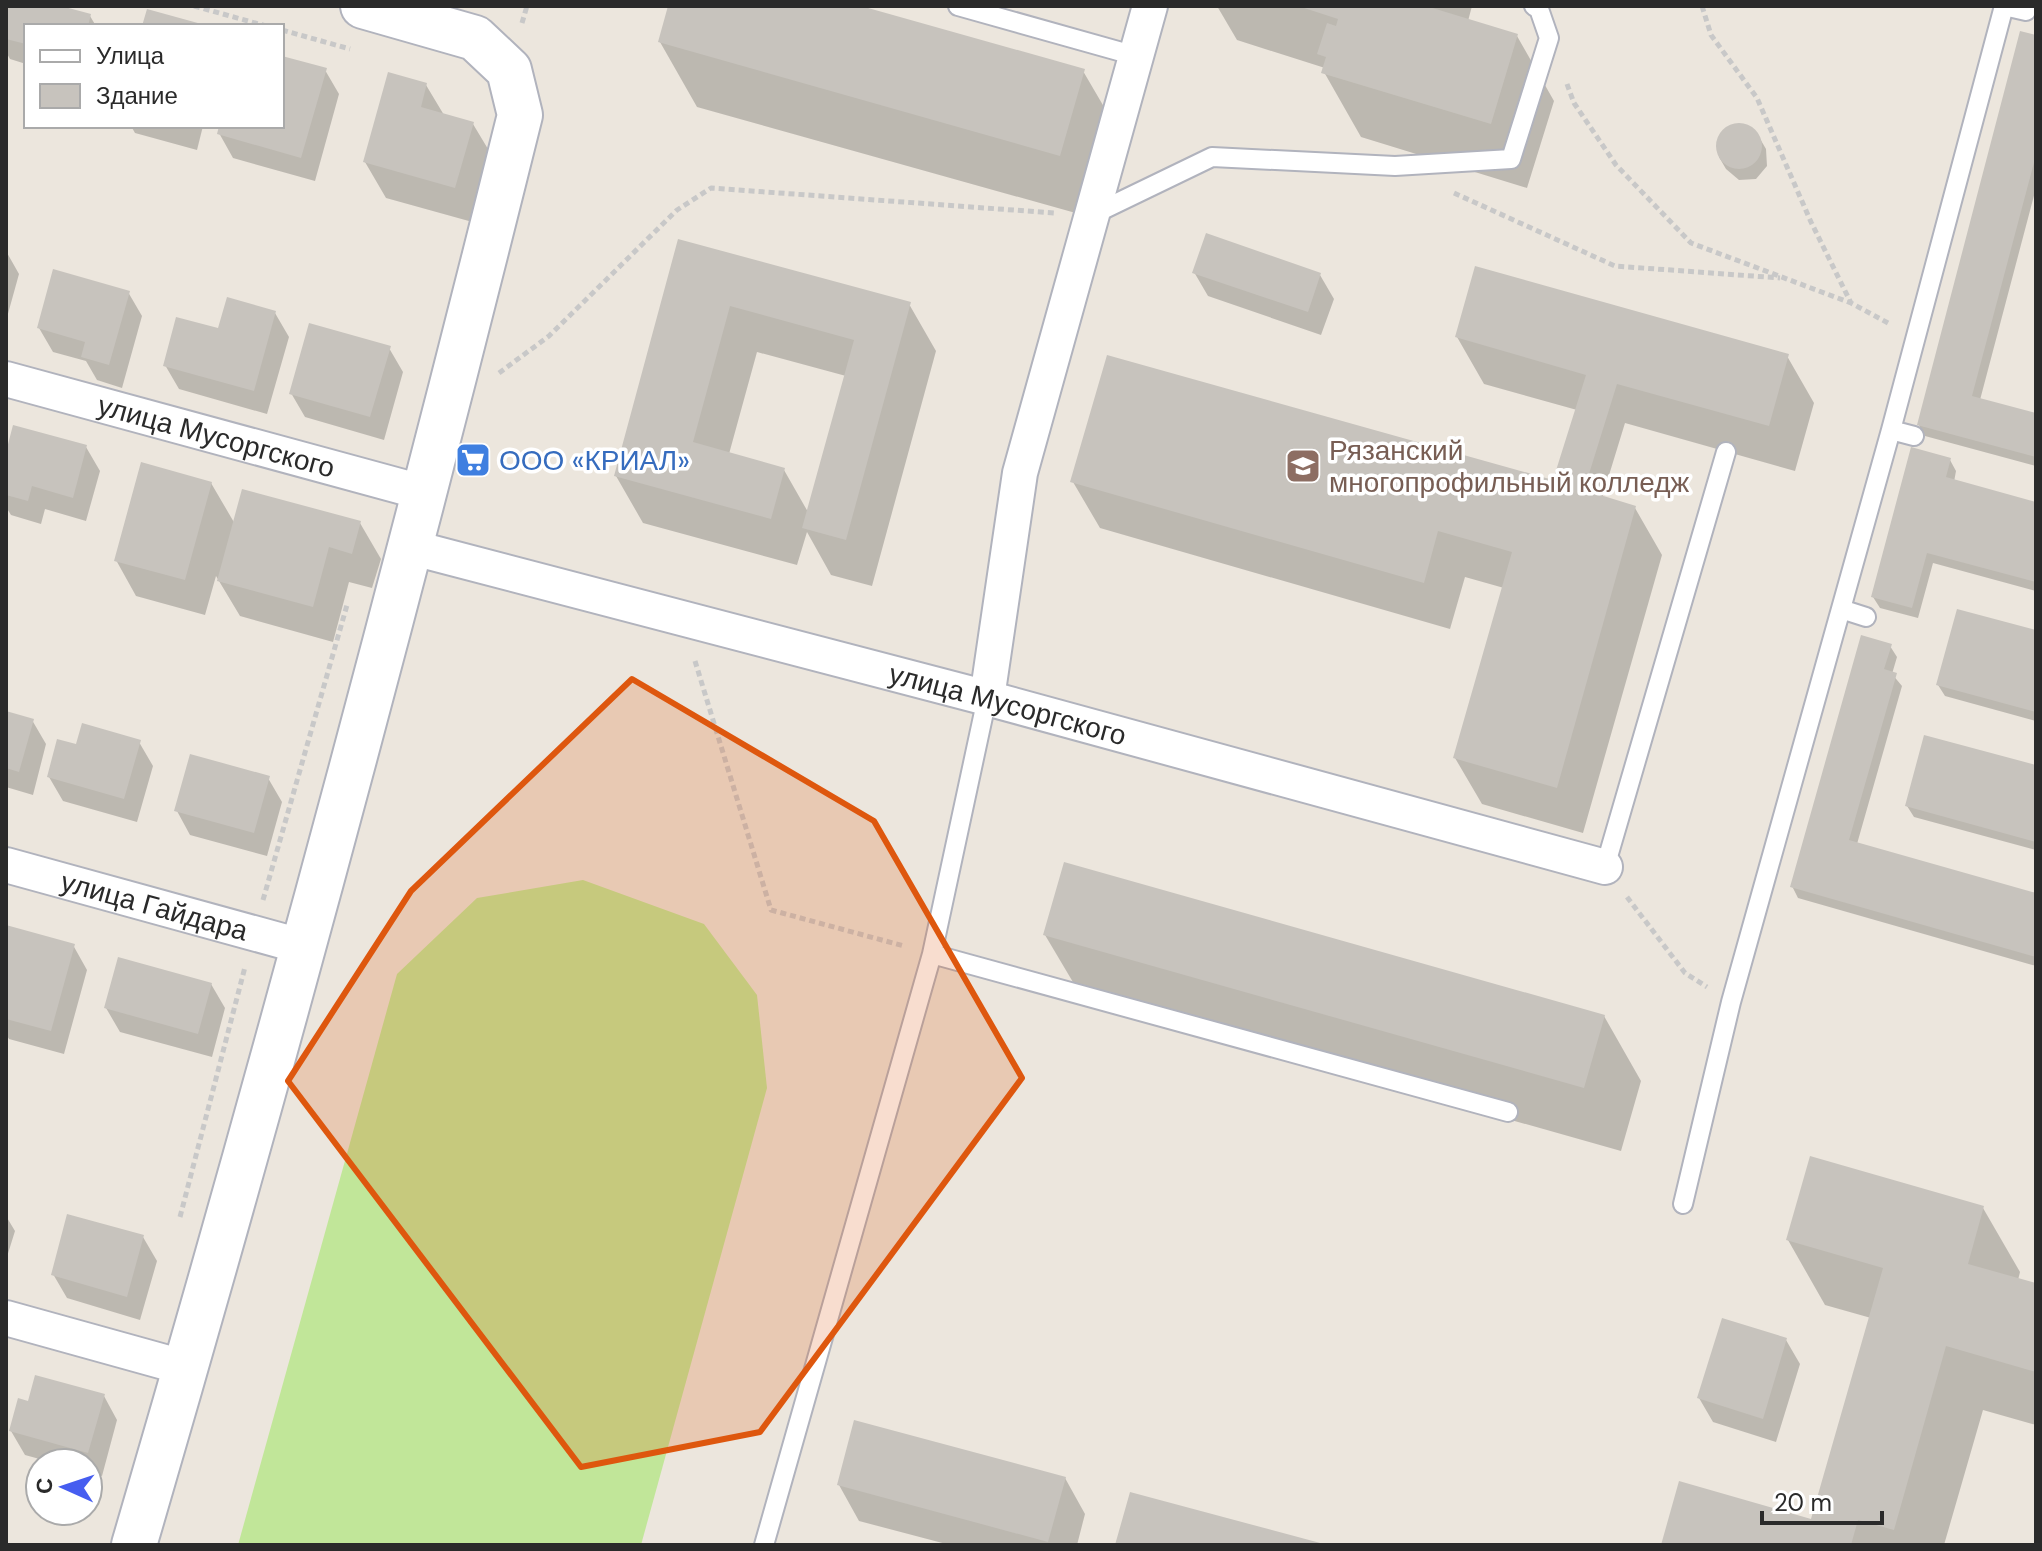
<svg xmlns="http://www.w3.org/2000/svg" width="2042" height="1551" font-family="'DM Sans',sans-serif">
  <rect width="100%" height="100%" fill="#ece6dd"/>
  <!-- pitch -->
  <path fill="#c1e699" d="M583 880 704 924 757 995 767 1088 641 1545H238L397 974 477 898Z"/>
  <!-- shadow -->
  <path fill="#0003" fill-rule="evenodd" d="M6 6H54L90 16 96 26H26V64L10 59 6 52Z
    M670 6H853L1083 71 1121 136 1097 219 697 107 660 42Z
    M1217 6H1472L1468 21 1517 36 1554 101 1527 188 1361 137 1324 72 1325 68 1237 40Z
    M2036 37V188L1980 400 2036 415V466L1925 436 1919 425Z
    M282 58 325 70 339 94 315 181 233 158 219 133 221 126H282Z
    M426 85 444 115 473 124 494 159 476 223 386 198 365 162Z
    M131 126H203L197 150 135 133Z
    M1746 126 1759 137 1766 149 1767 166 1756 179 1739 180 1726 169 1719 157 1718 140 1729 127Z
    M680 241 909 304 936 351 872 586 831 575 807 532 797 565 643 523 616 476ZM757 352 846 376 808 512 784 470 729 454Z
    M6 251 19 274 6 321Z
    M1194 272 1320 275 1334 299 1321 335 1208 296Z
    M128 292 142 316 122 388 97 380 86 361 53 352 39 328Z
    M275 313 289 337 267 414 179 389 165 365Z
    M1457 337 1787 356 1814 403 1795 471 1625 423 1602 498 1635 508 1662 555 1583 833 1482 804 1455 758 1504 588 1465 577 1450 629 1100 528 1073 482 1554 483 1577 410 1484 384Z
    M389 348 403 372 384 440 305 417 291 393Z
    M86 447 100 471 86 521 45 509 41 524 11 515 6 507V459Z
    M1950 460 1956 471 1954 482 2036 504V591L1933 563 1918 618 1880 608 1873 597Z
    M211 483 235 524 360 523 381 559 372 588 349 582 333 642 240 616 216 576 205 615 136 596 116 560Z
    M2036 632V721L1945 696 1938 685Z
    M1890 646 1897 657 1892 674 1902 686 1857 844 2036 895V966L1798 898 1792 886Z
    M6 713 32 720 46 744 33 795 6 787Z
    M139 742 153 766 137 822 63 801 49 777 77 747Z
    M2036 767V850L1914 817 1907 806Z
    M268 778 282 802 267 856 190 835 177 811Z
    M6 927 73 945 87 970 64 1054 9 1039 6 1034Z
    M1045 935 1604 1016 1641 1081 1621 1151 1083 999Z
    M211 984 225 1008 212 1057 120 1032 106 1008Z
    M1983 1208 2020 1272 2018 1280 2036 1285V1425L1983 1410 1944 1545H1663L1812 1522 1871 1318 1825 1305 1788 1240Z
    M6 1216 15 1231 6 1260Z
    M143 1237 157 1261 140 1320 67 1298 53 1274Z
    M1786 1340 1800 1364 1776 1442 1713 1422 1699 1398Z
    M104 1396 117 1420 102 1476 88 1472V1463H54L25 1455 11 1431Z
    M1065 1478 1085 1514 1077 1545H950L859 1521 839 1485Z"/>
  <!-- building -->
  <path fill="#c7c3bd" d="M6 6H61L91 14 88 26H26V44L6 39Z
    M668 6H861L1085 69 1060 156 658 42Z
    M1298 6H1426L1518 34 1491 124 1321 73 1326 57 1317 54 1327 23 1336 26 1338 19Z
    M147 9 205 25V26H142Z
    M2020 31 2036 35V155L1972 396 2036 413V457L1917 425Z
    M282 56 327 68 301 158 217 134 219 126H282Z
    M388 72 427 83 421 107 474 122 455 188 363 162Z
    M1716 146a23 23 0 1 1 46 0a23 23 0 1 1-46 0Z
    M1206 233 1321 273 1308 312 1192 273Z
    M678 239 911 302 846 540 802 528 854 340 730 306 693 442 785 468 771 519 614 476Z
    M1475 266 1789 354 1769 426 1617 384 1584 490 1636 506 1557 788 1453 758 1512 552 1438 531 1424 583 1070 482 1107 355 1553 480 1586 375 1455 337Z
    M53 269 130 291 109 365 81 357 85 342 37 328Z
    M227 297 276 311 254 391 163 366 176 317 218 328Z
    M309 323 391 346 370 417 289 394Z
    M13 425 87 445 73 498 32 486 28 501 6 495V452Z
    M1911 447 1951 458 1946 477 2036 502V582L1927 553 1912 608 1871 597Z
    M141 462 212 482 185 580 114 561Z
    M242 489 361 521 352 554 329 547 313 607 217 581Z
    M1957 609 2036 630V712L1936 685Z
    M1861 635 1892 644 1884 669 1897 673 1849 840 2036 893V957L1790 887Z
    M6 711 34 719 19 772 6 768Z
    M82 723 141 740 124 799 47 777 57 739 76 744Z
    M1924 735 2036 765V842L1905 806Z
    M190 754 270 776 254 833 174 811Z
    M1064 862 1605 1015 1584 1088 1043 935Z
    M6 925 75 944 51 1031 6 1019Z
    M118 957 212 983 198 1034 104 1008Z
    M1810 1156 1984 1206 1968 1264 2036 1283V1372L1946 1346 1894 1530 1858 1520 1851 1545H1661L1679 1481 1811 1519 1883 1268 1786 1240Z
    M67 1214 144 1235 127 1297 51 1275Z
    M1722 1318 1787 1338 1763 1419 1697 1398Z
    M35 1375 105 1394 88 1453 9 1431 18 1398 28 1401Z
    M854 1420 1066 1477 1048 1542 837 1485Z
    M1130 1492 1324 1544V1545H1115Z"/>
  <g fill="none" stroke-linecap="round" stroke-linejoin="round">
    <defs>
      <path id="lane" d="M958 6 1136 56
        M2004 6 2026 11
        M1092 215 1212 157 1395 166 1511 159 1549 38 1539 9 1534 6
        M1891 430 1914 436
        M1841 609 1866 617
        M987 698 932 954 1508 1112
        M1605 867 1726 452
        M1683 1204 1731 1002 1891 430 2004 6
        M764 1545 932 954"/>
      <g id="street">
        <path id="s1" d="M6 379 425 493"/>
        <path id="s2" d="M410 547 987 698 1605 867"/>
        <path d="M987 698 1020 473 1150 6"/>
        <path id="s3" d="M6 865 304 947"/>
        <path d="M6 1318 186 1368"/>
      </g>
      <path id="secondary" d="M134 1545C273 1071 401 594 520 115L509 70 475 38 363 6"/>
    </defs>
    <!-- lane casing -->
    <use href="#lane" stroke="#b1b3bd" stroke-width="22"/>
    <!-- street casing -->
    <use href="#street" stroke="#b1b3bd" stroke-width="38"/>
    <!-- secondary casing -->
    <use href="#secondary" stroke="#b1b3bd" stroke-width="48"/>
    <!-- path -->
    <path stroke="#c8c8c8" stroke-width="5" stroke-dasharray="6 4" stroke-linecap="butt" d="M194 6 266 26
      M1702 6 1711 35 1757 98 1811 222 1851 303 1890 324
      M522 23 527 6
      M282 30 350 49
      M1567 84 1574 103 1616 165 1691 243 1851 303
      M1454 193 1615 266 1780 278
      M499 373 549 336 677 210 711 188 1054 213
      M695 661 771 910 904 946
      M1627 897 1685 973 1707 987
      M263 900 347 605
      M180 1217 245 967"/>
    <!-- lane -->
    <use href="#lane" stroke="#fff" stroke-width="18"/>
    <!-- street -->
    <use href="#street" stroke="#fff" stroke-width="34"/>
    <!-- secondary -->
    <use href="#secondary" stroke="#fff" stroke-width="44"/>
  </g>
  <!-- marked area -->
  <path fill="#de570e" fill-opacity="0.2" stroke="#de570e" stroke-width="6" stroke-linejoin="round" d="M632 679 874 821 1022 1078 760 1432 581 1467 288 1081 411 891Z"/>
  <!-- icons -->
  <defs>
    <symbol id="supermarket-square" viewBox="-11 -11 22 22"><rect x="-9" y="-9" width="18" height="18" rx="4" fill="#3f7fe0" stroke="#fff"/><path d="M-6-5.5h2.5l.6 2H6L4.5 2H-2.5L-4.4-4H-6ZM-1.5 3.2a1.3 1.3 0 1 0 .1 0ZM3 3.2a1.3 1.3 0 1 0 .1 0Z" fill="#fff"/></symbol>
    <symbol id="university-square" viewBox="-11 -11 22 22"><rect x="-9" y="-9" width="18" height="18" rx="4" fill="#8d6e63" stroke="#fff"/><path d="M0-5L7-2L0 1L-7-2ZM-4 1L0 2.5L4 1V4Q0 6-4 4Z" fill="#fff"/></symbol>
  </defs>
  <g fill-rule="evenodd">
    <use href="#supermarket-square" x="453" y="440" width="40" height="40"/>
    <use href="#university-square" x="1283" y="446" width="40" height="40"/>
  </g>
  <g text-anchor="middle" dominant-baseline="central" stroke-width="7" stroke-linejoin="round" paint-order="stroke">
    <!-- street labels -->
    <g font-size="28" fill="#2a2a2a" stroke="#fff">
      <text stroke="none"><textPath href="#s1" startOffset="218">улица Мусоргского</textPath></text>
      <text stroke="none"><textPath href="#s2" startOffset="618">улица Мусоргского</textPath></text>
      <text stroke="none"><textPath href="#s3" startOffset="154">улица Гайдара</textPath></text>
    </g>
    <!-- education labels -->
    <g font-size="28" fill="#785e54" stroke="#fff" text-anchor="start">
      <text x="1329" y="450">Рязанский<tspan x="1329" dy="32">многопрофильный колледж</tspan></text>
    </g>
    <!-- shop labels -->
    <g font-size="28" fill="#366cbe" stroke="#fff" text-anchor="start">
      <text x="499" y="460">ООО «КРИАЛ»</text>
    </g>
  </g>
  <!-- border -->
  <rect width="2042" height="1551" fill="none" stroke="#2a2a2a" stroke-width="16"/>
  <!-- legend -->
  <rect x="24" y="24" width="260" height="104" fill="#ffffff" stroke="#aaaaaa" stroke-width="2"/>
  <rect x="40" y="50" width="40" height="12" fill="#ffffff" stroke="#aaaaaa" stroke-width="2"/>
  <text x="96" y="64" font-size="24" fill="#2a2a2a">Улица</text>
  <rect x="40" y="84" width="40" height="24" fill="#c7c3bd" stroke="#aaaaaa" stroke-width="2"/>
  <text x="96" y="104" font-size="24" fill="#2a2a2a">Здание</text>
  <!-- north arrow -->
  <g transform="translate(64 1487) rotate(273)"><circle r="38" fill="#ffffff" stroke="#aaaaaa" stroke-width="2"/>
  <path d="M0-6L14 30L0 20L-14 30Z" fill="#465df0"/>
  <text y="-12" font-size="22" font-weight="bold" text-anchor="middle" fill="#2a2a2a">С</text>
  </g>
  <!-- scale -->
  <path d="M1762 1511v12h120v-12" fill="none" stroke="#2a2a2a" stroke-width="4"/>
  <text x="1774" y="1511" font-size="24" fill="#2a2a2a" stroke="#ffffff" stroke-width="6" paint-order="stroke">20 m</text>
</svg>
